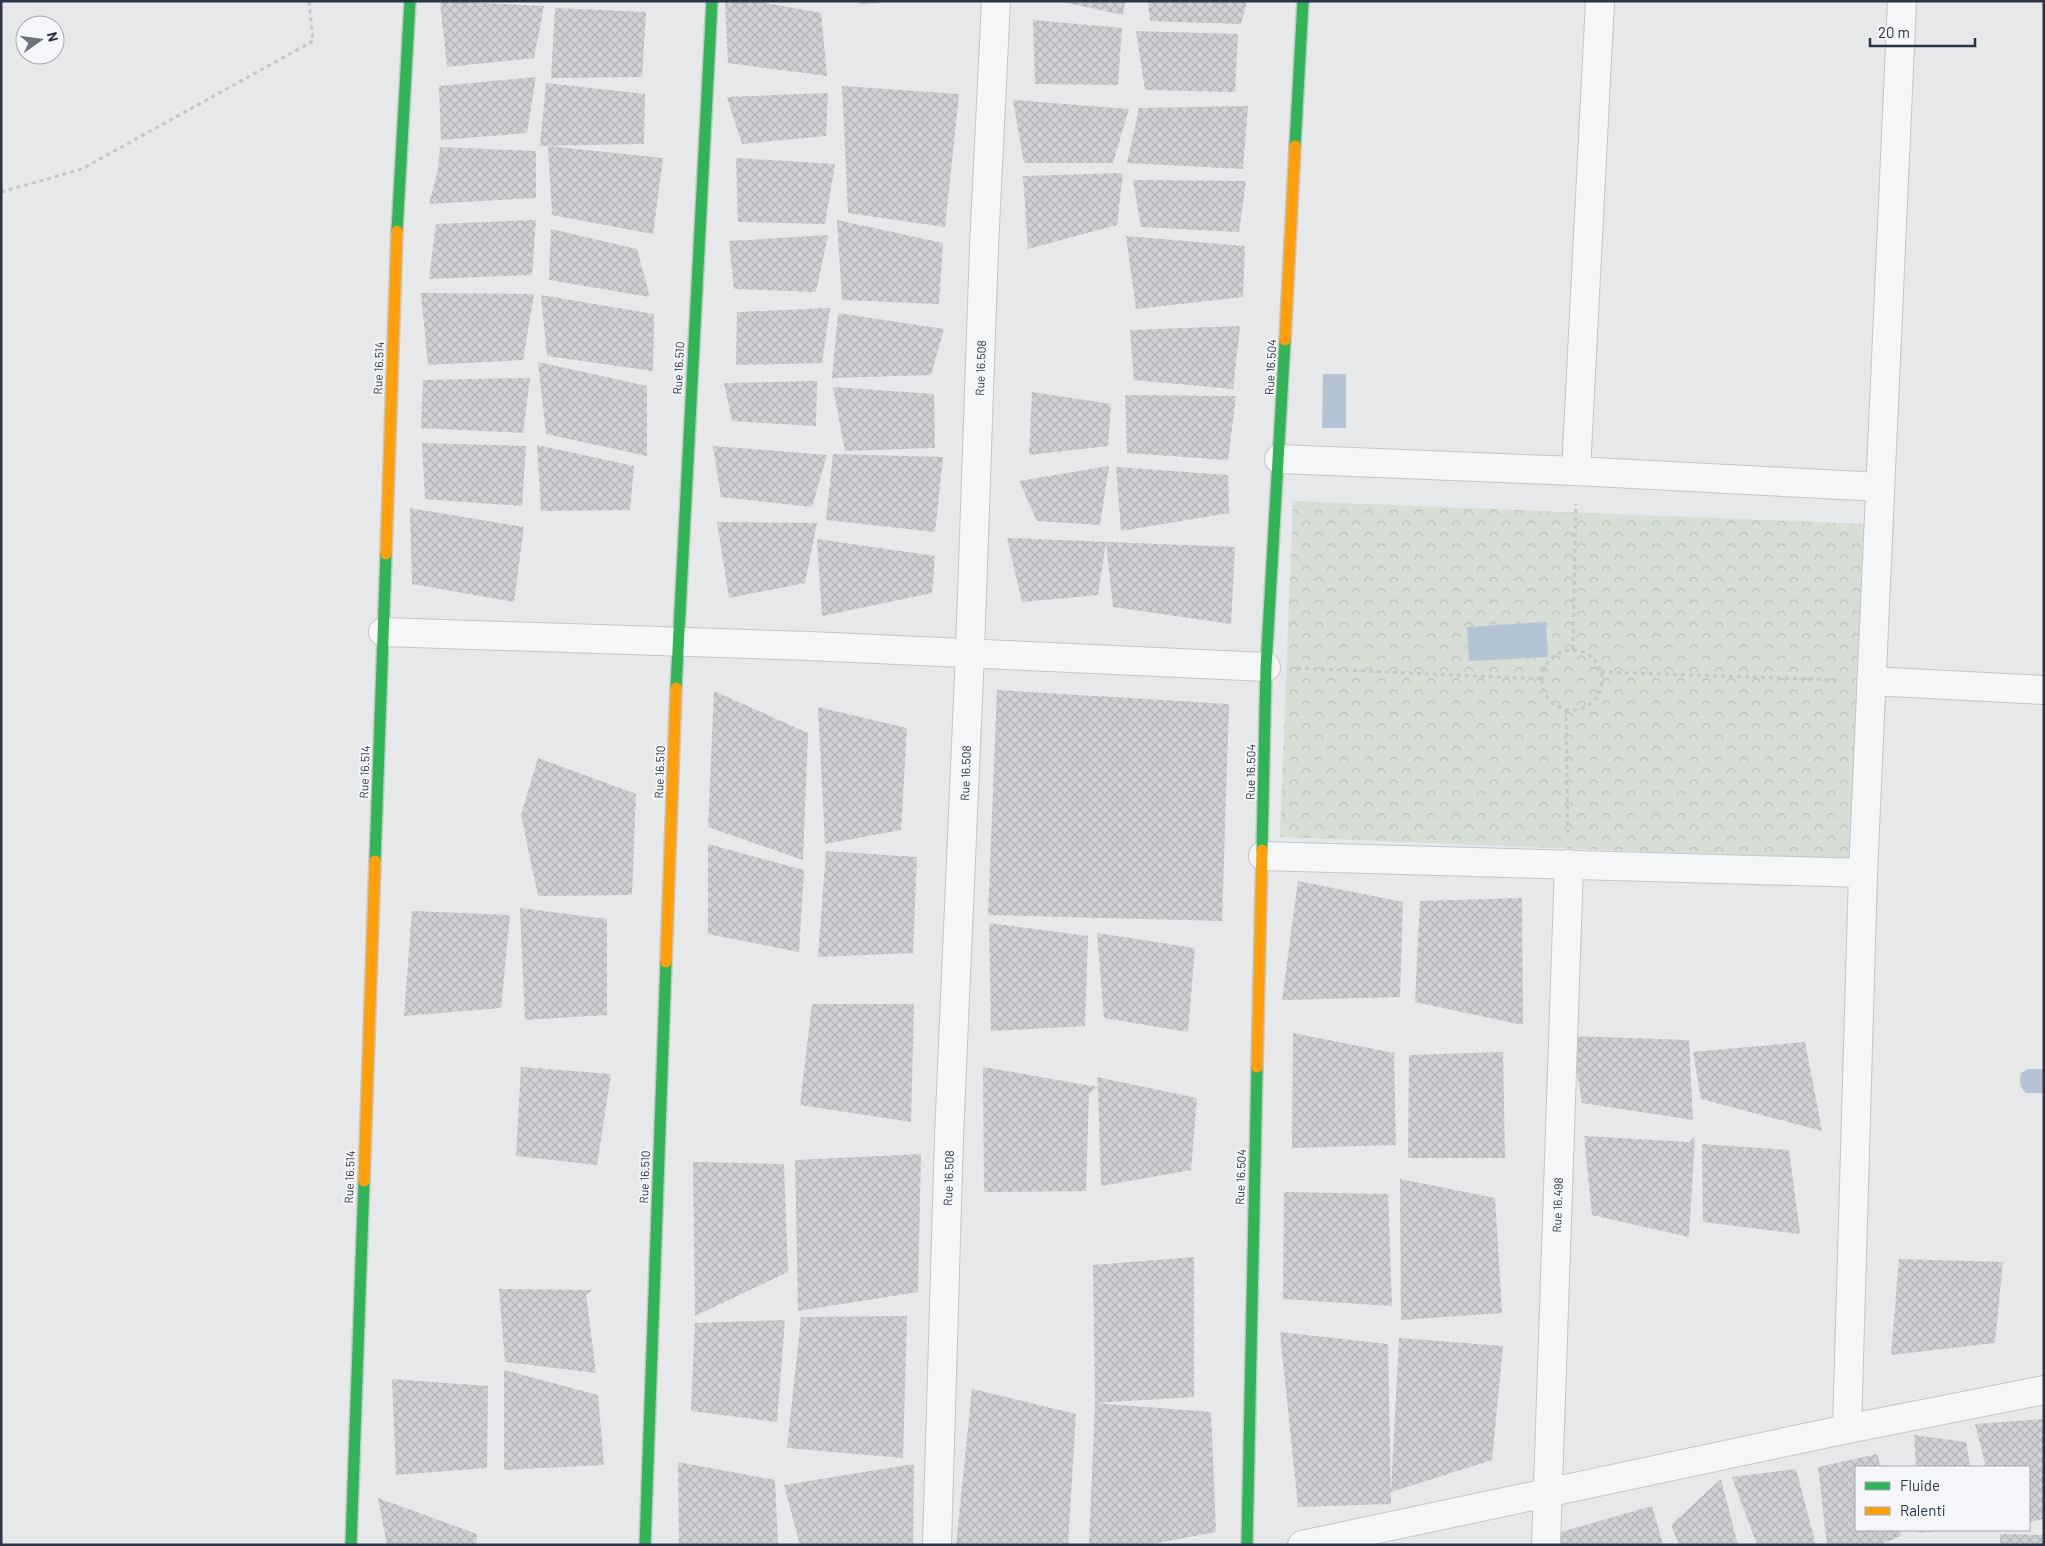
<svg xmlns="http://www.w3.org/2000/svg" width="2045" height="1546" font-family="Barlow,sans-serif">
  <defs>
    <pattern id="park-crowns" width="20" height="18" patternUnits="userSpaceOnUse" patternTransform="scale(1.25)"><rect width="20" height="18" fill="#d6ded6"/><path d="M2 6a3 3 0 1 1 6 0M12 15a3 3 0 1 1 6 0" fill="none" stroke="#b8bfb9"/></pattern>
    <pattern id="building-cross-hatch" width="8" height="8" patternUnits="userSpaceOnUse" patternTransform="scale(1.25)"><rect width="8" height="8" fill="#ced0d3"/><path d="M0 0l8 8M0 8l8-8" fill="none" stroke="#b1b3b6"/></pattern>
  </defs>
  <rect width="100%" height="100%" fill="#e6e8ea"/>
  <!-- park -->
  <path fill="url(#park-crowns)" d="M1293 501 1868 524 1856 860 1280 837Z"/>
  <!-- water -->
  <path fill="#b4c4d5" d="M1323 374H1346V428H1322Z
    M1546 622 1548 657 1469 661 1467 627Z
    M2028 1069H2044V1093H2026C2020 1087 2019 1082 2021 1073Z"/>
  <!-- building -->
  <path fill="url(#building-cross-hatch)" d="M440 1 544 6 534 58 447 67Z
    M725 1H755L821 13 827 76 728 63Z
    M859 1H879V3L860 4Z
    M1058 1H1125L1123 15Z
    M1148 1H1247L1241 24 1150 21Z
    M555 8 646 12 642 77 551 78Z
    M1033 20 1122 28 1118 85 1035 84Z
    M1136 31 1238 34 1235 92 1145 90Z
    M536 77 527 133 441 140 439 86Z
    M546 83 645 94 644 144 540 146Z
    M842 86 959 94 945 227 848 213Z
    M828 93 826 136 742 144 727 97Z
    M1013 100 1129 109 1113 163H1024Z
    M1248 106 1243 169 1127 163 1139 108Z
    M548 146 663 158 653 234 552 215Z
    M440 147 536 151V198L429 204 438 170Z
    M736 158 835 164 825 224 738 222Z
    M1123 173 1117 225 1028 249 1023 176Z
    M1133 180 1246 181 1239 232 1141 227Z
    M536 220 532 275 429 279 436 224Z
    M837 220 943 243 939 304 842 300Z
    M551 229 637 249 650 297 549 280Z
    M828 235 816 292 734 289 729 241Z
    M1126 236 1245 246 1243 297 1136 309Z
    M421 293 534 294 523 360 428 365Z
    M541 295 654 314 653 371 547 356Z
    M830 308 822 363 736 365 737 312Z
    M838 313 944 329 931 375 832 378Z
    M1240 326 1233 389 1134 380 1130 330Z
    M538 362 647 386V456L546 434Z
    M530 378 523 433 421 428 423 380Z
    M817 381 816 426 732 421 724 383Z
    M833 387 934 394 935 448 845 451Z
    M1032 392 1111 404 1108 446 1029 455Z
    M1125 395 1236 396 1228 460 1127 453Z
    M422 443 526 446 522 506 425 499Z
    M537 445 634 466 630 510 541 511Z
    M713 446 827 455 812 507 721 497Z
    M833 454 943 457 935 532 826 520Z
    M1109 466 1100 525 1037 521 1019 481Z
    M1116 467 1228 475 1229 513 1121 531Z
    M410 508 524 527 514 602 412 584Z
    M717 522 817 523 805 583 729 598Z
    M1007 538 1235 547 1231 624 1113 607 1106 542 1098 595 1022 602Z
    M817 539 935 556 932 593 822 616Z
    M997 690 1229 704 1222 921 988 915Z
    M714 691 808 733 803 860 708 827Z
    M818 707 907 728 901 830 825 844Z
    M538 758 636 794 632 895 538 896 521 815Z
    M708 844 804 870 799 952 708 934Z
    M826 851 917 857 913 953 818 957Z
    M1298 881 1403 902 1400 997 1282 1000Z
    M1522 898 1523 1025 1415 1002 1420 901Z
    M520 908 607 919V1015L525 1020Z
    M412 911 510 915 501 1008 404 1016Z
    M989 923 1088 936 1085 1026 991 1031Z
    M1097 933 1195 948 1188 1032 1104 1018Z
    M812 1004H914L911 1122 800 1105Z
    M1293 1033 1394 1053 1396 1145 1292 1148Z
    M1571 1036 1689 1040 1693 1120 1582 1103Z
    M1805 1042 1822 1131 1701 1099 1693 1052Z
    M1503 1052 1505 1158H1408L1409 1055Z
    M521 1067 611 1074 597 1165 516 1156Z
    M983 1067 1098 1087 1097 1077 1197 1098 1191 1170 1101 1186 1098 1087 1089 1093 1086 1191 984 1192Z
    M1584 1136 1689 1142 1695 1136 1689 1237 1592 1215Z
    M1702 1144 1789 1150 1800 1234 1703 1222Z
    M921 1154 918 1292 798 1311 795 1160Z
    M693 1162 784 1164 788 1272 695 1316Z
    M1400 1179 1495 1198 1502 1313 1401 1320Z
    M1284 1192 1388 1194 1392 1306 1283 1299Z
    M1194 1257V1397L1095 1403 1211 1412 1216 1532 1147 1545H1089L1095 1403 1093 1265Z
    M1899 1259 2003 1262 1995 1343 1891 1355Z
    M499 1289 593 1290 586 1294 596 1373 505 1362Z
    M907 1316 903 1458 787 1448 801 1317Z
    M785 1320 777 1422 691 1411 695 1323Z
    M1280 1332 1388 1344 1391 1504 1298 1507Z
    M1399 1338 1503 1346 1492 1460 1391 1492Z
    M504 1370 598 1395 604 1465 504 1470Z
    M392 1379 488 1386 487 1468 396 1475Z
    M972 1389 1076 1414 1068 1545H956Z
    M2044 1419V1519L2029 1522V1467H1986L1975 1424Z
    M1914 1435 1966 1442 1970 1467H1916Z
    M1877 1454 1881 1467H1856V1530H1900L1901 1536 1879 1545H1827L1818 1467Z
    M678 1462 775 1480 778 1545H679Z
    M914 1464 913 1545H800L784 1485Z
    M1796 1469 1816 1545H1757L1732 1477Z
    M1721 1479 1738 1545H1679L1671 1525Z
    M378 1498 477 1534 476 1545H387Z
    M1652 1506 1663 1545H1558L1554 1534Z
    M1919 1530H1937V1531L1919 1533Z
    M2000 1534 2044 1535V1545H2000Z"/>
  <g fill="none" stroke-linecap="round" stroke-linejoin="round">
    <defs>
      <path id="street" d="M1279 459 1576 471 1880 487
        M1576 471 1600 1
        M383 632 810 646 1266 667
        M1871 681 2044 690
        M1263 856 1863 873
        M1847 1429 1863 873 1902 1
        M937 1545 949 1136 970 652 984 247 996 1
        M1302 1545 1847 1429 2044 1390
        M1546 1545 1569 864"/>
      <path id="fast" d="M1295 146 1303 1
        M397 231 410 1
        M676 688 712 1
        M1262 850 1266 667 1285 340
        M375 861 386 554
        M351 1545 364 1181
        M645 1545 666 962
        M1247 1545 1257 1067"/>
      <path id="slow" d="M1285 340 1295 146
        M386 554 397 231
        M666 962 676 688
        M1257 1067 1262 850
        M364 1181 375 861"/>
    </defs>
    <!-- street casing -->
    <use href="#street" stroke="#c4c6c8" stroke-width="30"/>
    <!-- fast casing -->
    <use href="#fast" stroke="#c4c6c8" stroke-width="14"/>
    <!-- slow casing -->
    <use href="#slow" stroke="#c4c6c8" stroke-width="14"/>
    <!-- path -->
    <path stroke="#c5c6ca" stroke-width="3" stroke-dasharray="4 4" stroke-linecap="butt" d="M1 192 82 169 313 41 309 1
      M1573 649 1576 504
      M1542 680a30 30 0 1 1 60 0a30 30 0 1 1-60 0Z
      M1297 668 1542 679
      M1601 672 1840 680
      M1566 709 1568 834"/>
    <!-- street -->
    <use href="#street" stroke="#f5f6f7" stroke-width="28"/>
    <!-- fast -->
    <use href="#fast" stroke="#30b455" stroke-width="11"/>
    <!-- slow -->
    <use href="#slow" stroke="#ff9f0a" stroke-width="11"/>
  </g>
  <g text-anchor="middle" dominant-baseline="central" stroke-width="4" stroke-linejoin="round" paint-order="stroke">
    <!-- street labels -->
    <g font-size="12" fill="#2b3445" stroke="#f4f6f9">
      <text transform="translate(1270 367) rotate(-87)">Rue 16.504</text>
      <text transform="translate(378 368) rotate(-88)">Rue 16.514</text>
      <text transform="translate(678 368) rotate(-87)">Rue 16.510</text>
      <text transform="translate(980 368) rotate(-88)">Rue 16.508</text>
      <text transform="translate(364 772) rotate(-88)">Rue 16.514</text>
      <text transform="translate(659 772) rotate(-88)">Rue 16.510</text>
      <text transform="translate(1250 772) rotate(-89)">Rue 16.504</text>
      <text transform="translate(965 773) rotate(-88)">Rue 16.508</text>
      <text transform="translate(349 1177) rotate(-88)">Rue 16.514</text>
      <text transform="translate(644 1177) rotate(-88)">Rue 16.510</text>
      <text transform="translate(1240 1177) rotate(-88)">Rue 16.504</text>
      <text transform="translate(948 1178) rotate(-88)">Rue 16.508</text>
      <text transform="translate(1557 1205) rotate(-88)">Rue 16.498</text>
    </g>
  </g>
  <!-- border -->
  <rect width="2045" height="1546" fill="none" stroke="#2b3445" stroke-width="5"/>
  <!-- legend -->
  <rect x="1855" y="1466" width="175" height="65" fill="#f4f6f9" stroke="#a4a8b1"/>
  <rect x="1865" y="1482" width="25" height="8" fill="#30b455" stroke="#a4a8b1"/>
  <text x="1900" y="1491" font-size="15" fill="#2b3445">Fluide</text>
  <rect x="1865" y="1507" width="25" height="8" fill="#ff9f0a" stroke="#a4a8b1"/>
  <text x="1900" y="1516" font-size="15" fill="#2b3445">Ralenti</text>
  <!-- north arrow -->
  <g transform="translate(40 40) rotate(76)"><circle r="24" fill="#f4f6f9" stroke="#a4a8b1"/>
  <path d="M0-4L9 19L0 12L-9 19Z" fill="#6c737f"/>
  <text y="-8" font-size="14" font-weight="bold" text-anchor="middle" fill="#2b3445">N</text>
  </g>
  <!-- scale -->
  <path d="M1870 38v8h105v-8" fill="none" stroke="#2b3445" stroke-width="2.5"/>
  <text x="1878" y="38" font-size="15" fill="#2b3445" stroke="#f4f6f9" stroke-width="4" paint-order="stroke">20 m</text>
</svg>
